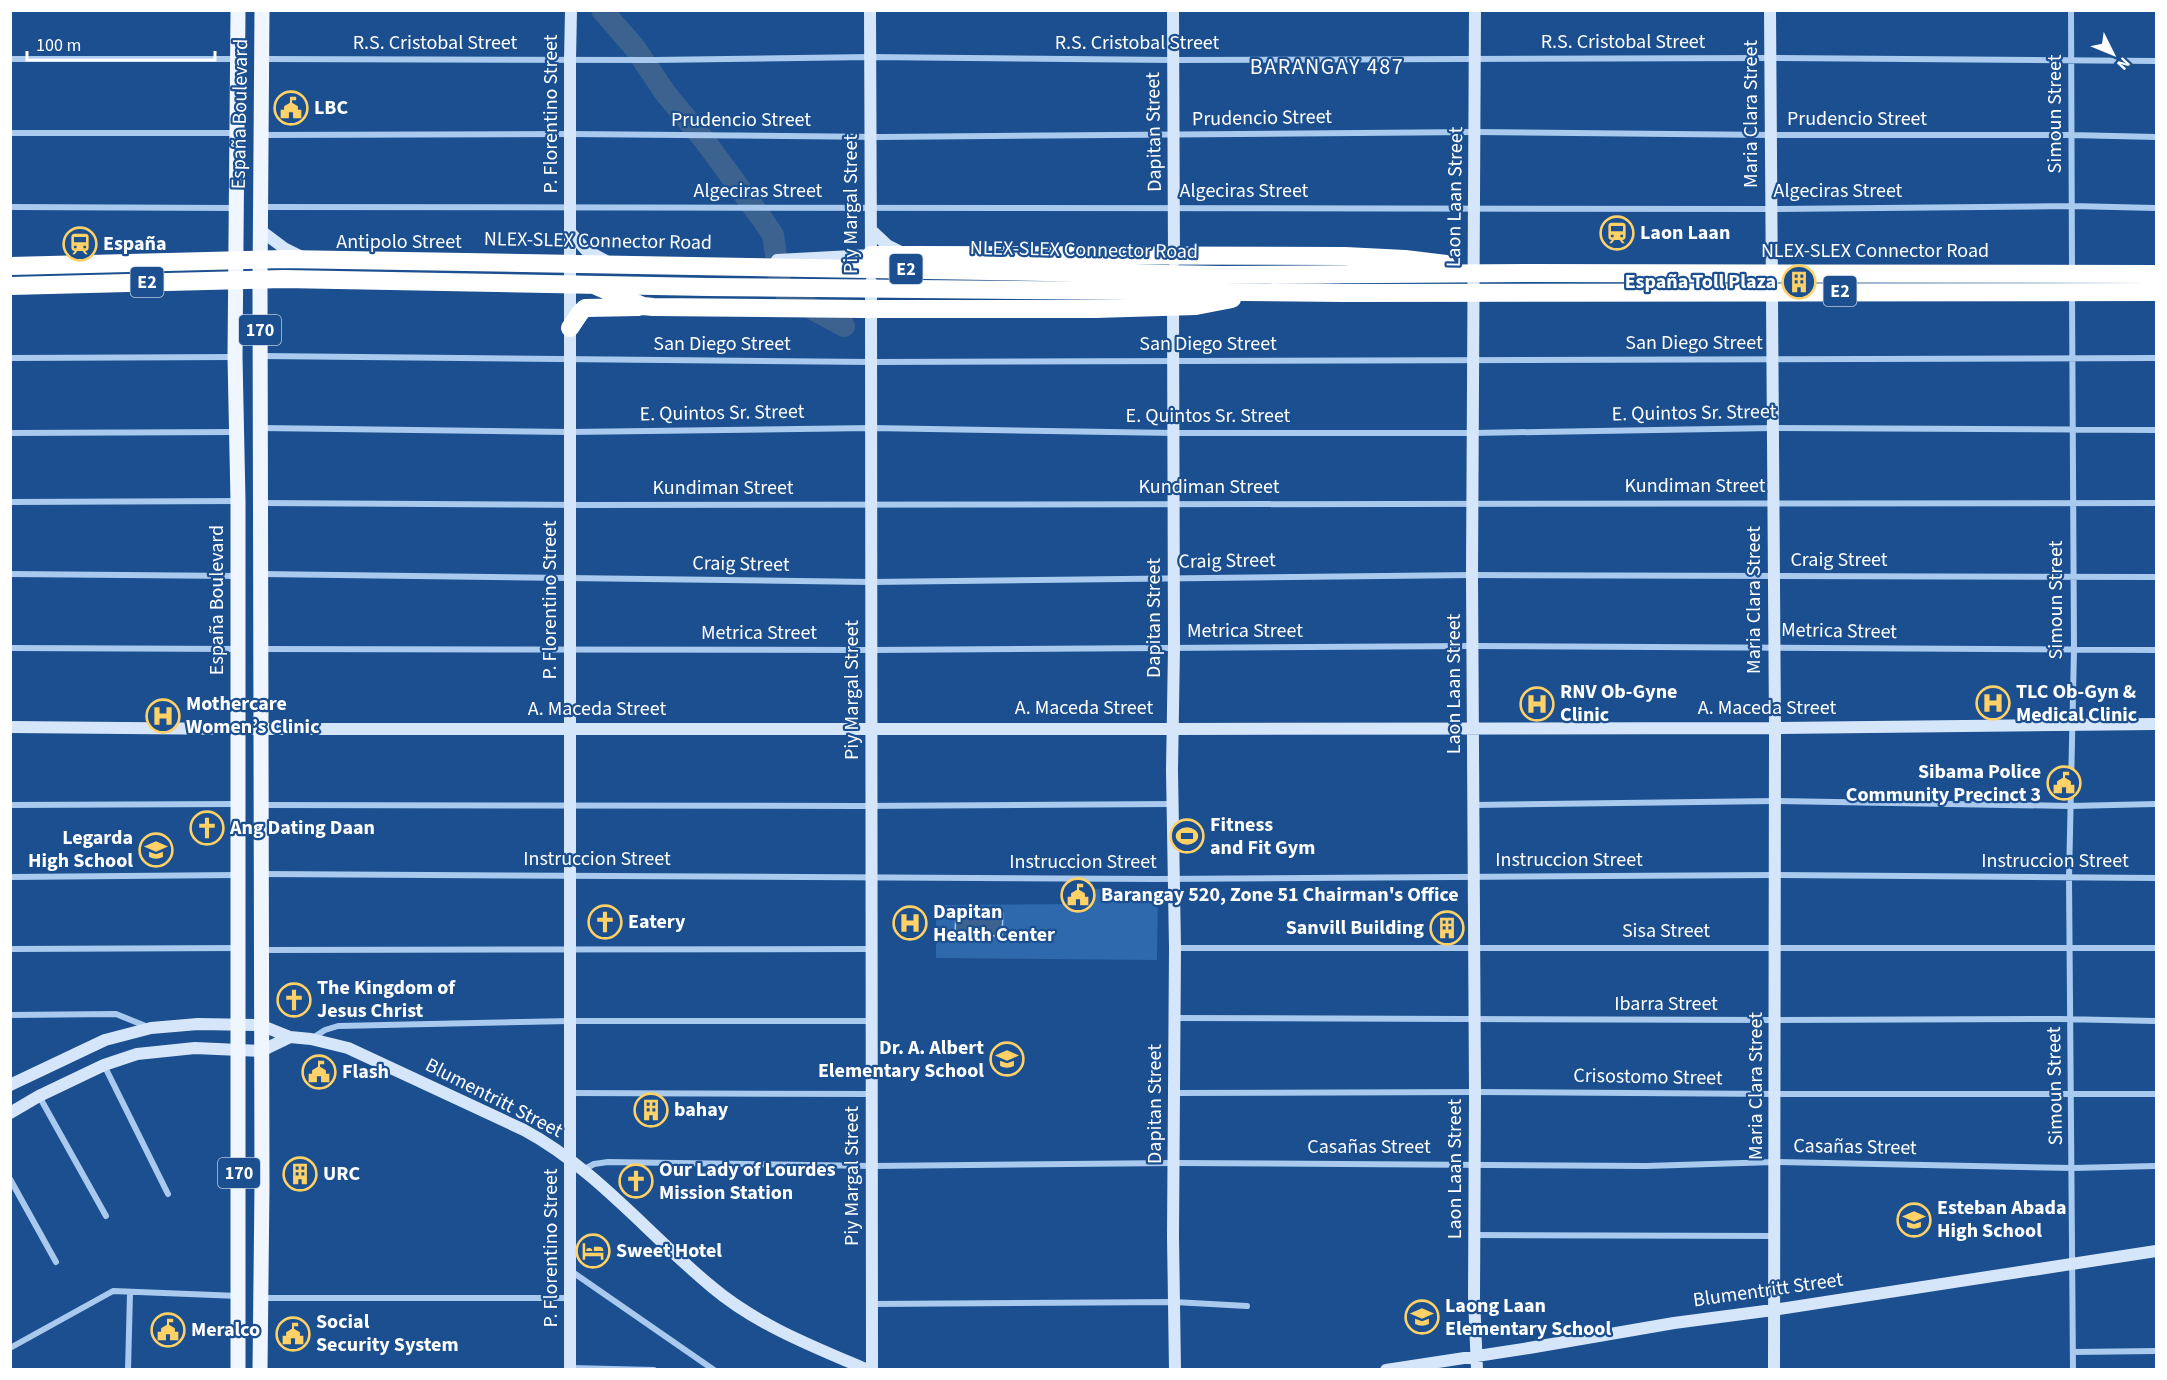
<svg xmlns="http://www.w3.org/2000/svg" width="2167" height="1380" font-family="'Source Sans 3',sans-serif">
  <rect width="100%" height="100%" fill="#1b4f8f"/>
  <!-- green -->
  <path fill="#2e69ad" d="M1086 889 1158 890 1157 960 936 958V905L1085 904Z"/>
  <!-- water -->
  <path fill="#3c6290" stroke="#9cc4f0" stroke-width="1.5" d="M956 912 1003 913 1002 936 955 935Z"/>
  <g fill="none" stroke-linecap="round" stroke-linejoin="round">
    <!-- river -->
    <path stroke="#3c6290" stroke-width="22" d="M602 10 635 48 666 94 705 141 763 220 773 235 780 282 787 295 844 326"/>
    <!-- street -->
    <path stroke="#a9c9ee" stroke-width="6" d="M2071 10 2072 271
      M10 59H236
      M263 59 654 60 870 57 1172 60 1770 58 2156 61
      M10 133H235
      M261 135 570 134 881 137 1475 132 1771 135H2071L2156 137
      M10 207 235 208
      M261 207 1771 209 2072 206 2156 208
      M2072 293 2074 650 2069 878 2073 1370
      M261 356 871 362 2156 358
      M10 358 235 357
      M261 428 570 432 871 428 1174 433H1473L1773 428 2156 430
      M10 433 235 432
      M10 502 238 501
      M261 503 584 505 2156 503
      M10 574 237 576
      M261 574 871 582 1472 575 2156 577
      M10 648 238 649
      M261 649 871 650 1473 646 2156 650
      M10 805 236 804
      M262 805 860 806 1172 804
      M1474 805 1775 801 2070 806 2156 804
      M261 874 1157 879 1775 875 2156 878
      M10 877 237 875
      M1175 948H2156
      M10 949 237 948
      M262 950 871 949
      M10 1015 116 1014 148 1027
      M1175 1018 1775 1020 2060 1019 2156 1021
      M311 1039 325 1030 338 1026 570 1021H872
      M104 1065 168 1194
      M570 1093 872 1094
      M1175 1093 1475 1092 1775 1094H2156
      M39 1096 106 1216
      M583 1170 594 1164 608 1162 872 1166 1175 1163 1646 1166 1775 1162 2073 1168 2156 1166
      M10 1179 56 1262
      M1474 1235 1775 1236
      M571 1271 714 1370
      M262 1298H570
      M872 1304 1174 1302 1247 1306
      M10 1348 113 1291 239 1296
      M2073 1352 2156 1351
      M570 1368 654 1370
      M128 1370 130 1293"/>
    <!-- secondary -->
    <path stroke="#d6e6fa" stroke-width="12" d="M870 10 871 261
      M1173 10 1174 261
      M1475 10 1472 575 1475 1092 1474 1297 1477 1370
      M1770 10 1775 728 1774 1370
      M260 230 284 248 302 257
      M871 230 887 245 901 252
      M570 232 586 250 606 261
      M777 260 871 255
      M871 282 872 1370
      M1173 300 1174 648 1172 770 1175 948 1173 1236 1175 1370
      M10 727 238 729H1173L1775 728 2156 724
      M10 1085 105 1040 151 1028 198 1024 260 1025 290 1037 311 1039 348 1048 524 1130C595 1168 650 1236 712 1287 757 1325 814 1347 868 1370
      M10 1113 39 1096 104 1065 137 1054 195 1048 261 1051 290 1037
      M570 1370V60L571 10
      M1386 1370 1529 1348 1674 1323 1773 1310 2156 1251"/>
    <!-- primary -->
    <path stroke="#f0f6ff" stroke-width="15" d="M238 10 235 357 238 501V1370
      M260 1370 262 1186 260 285 262 10"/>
    <!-- highway -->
    <path stroke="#fff" stroke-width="18" d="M871 255H909
      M596 286 643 306 653 307 863 309
      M570 328 580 313 585 308 639 307"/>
    <!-- highway-bridge -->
    <path stroke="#fff" stroke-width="18" d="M909 255 1345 256 1405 259 1446 264
      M10 266 284 259 1221 275 1528 273 2156 274
      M10 286 284 279 708 287 1344 293 2156 292
      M863 309H1095L1196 306 1232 299"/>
  </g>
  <!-- icons -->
  <defs>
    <symbol id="civic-ring" viewBox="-11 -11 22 22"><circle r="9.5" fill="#1b4f8f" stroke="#ffd166" stroke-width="1.5"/><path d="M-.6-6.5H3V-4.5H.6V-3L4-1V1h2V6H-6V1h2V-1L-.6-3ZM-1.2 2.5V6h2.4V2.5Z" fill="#ffd166"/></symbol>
    <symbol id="station-ring" viewBox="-11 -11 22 22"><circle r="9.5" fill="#1b4f8f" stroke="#ffd166" stroke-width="1.5"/><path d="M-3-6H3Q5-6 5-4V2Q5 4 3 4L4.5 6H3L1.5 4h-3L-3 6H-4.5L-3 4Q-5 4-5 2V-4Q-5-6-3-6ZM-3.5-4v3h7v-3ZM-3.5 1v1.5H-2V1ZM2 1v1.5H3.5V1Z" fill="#ffd166"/></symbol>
    <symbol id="building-ring" viewBox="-11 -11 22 22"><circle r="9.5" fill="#1b4f8f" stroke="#ffd166" stroke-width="1.5"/><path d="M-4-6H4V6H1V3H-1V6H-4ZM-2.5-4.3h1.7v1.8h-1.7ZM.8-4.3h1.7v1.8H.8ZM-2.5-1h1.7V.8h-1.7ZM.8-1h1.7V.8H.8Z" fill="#ffd166"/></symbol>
    <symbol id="hospital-ring" viewBox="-11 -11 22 22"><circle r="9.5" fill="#1b4f8f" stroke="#ffd166" stroke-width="1.5"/><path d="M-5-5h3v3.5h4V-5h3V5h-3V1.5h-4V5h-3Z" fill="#ffd166"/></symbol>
    <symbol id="church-ring" viewBox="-11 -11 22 22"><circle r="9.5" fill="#1b4f8f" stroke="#ffd166" stroke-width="1.5"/><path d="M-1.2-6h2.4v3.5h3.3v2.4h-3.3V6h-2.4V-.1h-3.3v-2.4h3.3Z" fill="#ffd166"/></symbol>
    <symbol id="stadium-ring" viewBox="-11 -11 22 22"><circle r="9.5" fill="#1b4f8f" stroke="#ffd166" stroke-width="1.5"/><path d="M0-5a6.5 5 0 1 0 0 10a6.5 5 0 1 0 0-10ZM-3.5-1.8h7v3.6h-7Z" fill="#ffd166"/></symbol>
    <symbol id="school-ring" viewBox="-11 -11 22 22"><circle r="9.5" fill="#1b4f8f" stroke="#ffd166" stroke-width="1.5"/><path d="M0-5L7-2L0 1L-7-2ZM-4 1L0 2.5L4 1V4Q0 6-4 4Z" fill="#ffd166"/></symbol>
    <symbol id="hotel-ring" viewBox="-11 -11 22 22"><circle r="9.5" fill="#1b4f8f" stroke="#ffd166" stroke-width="1.5"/><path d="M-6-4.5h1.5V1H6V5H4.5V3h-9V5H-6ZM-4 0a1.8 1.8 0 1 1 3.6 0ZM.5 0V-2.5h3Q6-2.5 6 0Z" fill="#ffd166"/></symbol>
  </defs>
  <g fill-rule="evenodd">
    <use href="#civic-ring" x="272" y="89" width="38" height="38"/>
    <use href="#station-ring" x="1598" y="214" width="38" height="38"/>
    <use href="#station-ring" x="61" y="225" width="38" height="38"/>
    <use href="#building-ring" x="1780" y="263" width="38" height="38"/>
    <use href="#hospital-ring" x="1974" y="684" width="38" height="38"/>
    <use href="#hospital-ring" x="1518" y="685" width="38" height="38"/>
    <use href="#hospital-ring" x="144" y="697" width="38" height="38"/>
    <use href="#civic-ring" x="2045" y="764" width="38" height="38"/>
    <use href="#church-ring" x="188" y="809" width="38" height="38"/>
    <use href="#stadium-ring" x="1168" y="817" width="38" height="38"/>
    <use href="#school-ring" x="137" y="831" width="38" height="38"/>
    <use href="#civic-ring" x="1059" y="876" width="38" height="38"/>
    <use href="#church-ring" x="586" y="903" width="38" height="38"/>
    <use href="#hospital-ring" x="891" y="904" width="38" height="38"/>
    <use href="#building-ring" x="1428" y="909" width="38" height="38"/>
    <use href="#church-ring" x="275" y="981" width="38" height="38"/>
    <use href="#school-ring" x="988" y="1040" width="38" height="38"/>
    <use href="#civic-ring" x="300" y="1053" width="38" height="38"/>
    <use href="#building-ring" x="632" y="1091" width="38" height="38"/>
    <use href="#building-ring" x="281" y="1155" width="38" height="38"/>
    <use href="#church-ring" x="617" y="1162" width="38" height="38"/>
    <use href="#school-ring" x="1895" y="1201" width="38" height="38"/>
    <use href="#hotel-ring" x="574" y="1232" width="38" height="38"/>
    <use href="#school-ring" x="1403" y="1298" width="38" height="38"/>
    <use href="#civic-ring" x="149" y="1311" width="38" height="38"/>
    <use href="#civic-ring" x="274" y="1315" width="38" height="38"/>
  </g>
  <g text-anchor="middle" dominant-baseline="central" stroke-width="4.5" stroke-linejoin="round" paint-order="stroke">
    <!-- shield labels -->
    <g fill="#1b4f8f" stroke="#bbcadd" stroke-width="1.5">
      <rect x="889.5" y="254" width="33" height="30" rx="4.5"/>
      <rect x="130.5" y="267" width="33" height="30" rx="4.5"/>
      <rect x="1823.5" y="276" width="33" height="30" rx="4.5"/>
      <rect x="239" y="315" width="42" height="30" rx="4.5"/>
      <rect x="218" y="1158" width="42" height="30" rx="4.5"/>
    </g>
    <g font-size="18" font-weight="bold" fill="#fff">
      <text x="906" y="269">E2</text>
      <text x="147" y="282">E2</text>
      <text x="1840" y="291">E2</text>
      <text x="260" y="330">170</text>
      <text x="239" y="1173">170</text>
    </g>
    <!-- street labels -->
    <g font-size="20" fill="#fff" stroke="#1b4f8f">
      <text x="1623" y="42">R.S. Cristobal Street</text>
      <text x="435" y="43">R.S. Cristobal Street</text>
      <text x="1137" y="43">R.S. Cristobal Street</text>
      <text transform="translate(240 114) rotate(-89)">España Boulevard</text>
      <text transform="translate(551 114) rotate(-90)">P. Florentino Street</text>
      <text transform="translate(1751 114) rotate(-90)">Maria Clara Street</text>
      <text transform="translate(2055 114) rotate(-90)">Simoun Street</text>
      <text transform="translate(1262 118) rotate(-1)">Prudencio Street</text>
      <text x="1857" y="119">Prudencio Street</text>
      <text x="741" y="120">Prudencio Street</text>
      <text transform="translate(1154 132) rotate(-91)">Dapitan Street</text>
      <text x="758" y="191">Algeciras Street</text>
      <text x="1244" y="191">Algeciras Street</text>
      <text x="1838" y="191">Algeciras Street</text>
      <text transform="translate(1455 197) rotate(-89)">Laon Laan Street</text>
      <text transform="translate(851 204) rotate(-90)">Piy Margal Street</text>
      <text transform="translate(598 241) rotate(1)">NLEX-SLEX Connector Road</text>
      <text x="399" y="242">Antipolo Street</text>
      <text transform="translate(1084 250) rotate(1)">NLEX-SLEX Connector Road</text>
      <text x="1875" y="251">NLEX-SLEX Connector Road</text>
      <text x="1694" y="343">San Diego Street</text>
      <text x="722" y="344">San Diego Street</text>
      <text x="1208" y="344">San Diego Street</text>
      <text transform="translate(722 413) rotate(-1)">E. Quintos Sr. Street</text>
      <text transform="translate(1694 413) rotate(-1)">E. Quintos Sr. Street</text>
      <text x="1208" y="416">E. Quintos Sr. Street</text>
      <text x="1695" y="486">Kundiman Street</text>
      <text x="1209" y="487">Kundiman Street</text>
      <text x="723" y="488">Kundiman Street</text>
      <text x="1839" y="560">Craig Street</text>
      <text transform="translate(1227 561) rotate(-1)">Craig Street</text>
      <text transform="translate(741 564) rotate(1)">Craig Street</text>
      <text transform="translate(217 600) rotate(-90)">España Boulevard</text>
      <text transform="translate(550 600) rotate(-90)">P. Florentino Street</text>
      <text transform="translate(1754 600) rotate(-90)">Maria Clara Street</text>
      <text transform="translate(2056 600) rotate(-90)">Simoun Street</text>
      <text transform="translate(1154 618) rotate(-90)">Dapitan Street</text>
      <text x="1245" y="631">Metrica Street</text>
      <text transform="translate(1839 631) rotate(1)">Metrica Street</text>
      <text x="759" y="633">Metrica Street</text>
      <text transform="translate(1454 684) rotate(-90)">Laon Laan Street</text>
      <text transform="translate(852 690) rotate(-90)">Piy Margal Street</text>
      <text x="1084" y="708">A. Maceda Street</text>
      <text x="1767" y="708">A. Maceda Street</text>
      <text x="597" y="709">A. Maceda Street</text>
      <text x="597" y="859">Instruccion Street</text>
      <text x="1569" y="860">Instruccion Street</text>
      <text x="2055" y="861">Instruccion Street</text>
      <text x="1083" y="862">Instruccion Street</text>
      <text x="1666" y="931">Sisa Street</text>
      <text x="1666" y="1004">Ibarra Street</text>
      <text transform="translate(1648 1077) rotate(1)">Crisostomo Street</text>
      <text transform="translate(1756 1086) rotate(-90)">Maria Clara Street</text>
      <text transform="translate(2055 1086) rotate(-91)">Simoun Street</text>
      <text transform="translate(494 1098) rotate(27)">Blumentritt Street</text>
      <text transform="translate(1155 1104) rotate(-90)">Dapitan Street</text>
      <text x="1369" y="1147">Casañas Street</text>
      <text transform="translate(1855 1147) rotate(1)">Casañas Street</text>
      <text transform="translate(1455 1169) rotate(-90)">Laon Laan Street</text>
      <text transform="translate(852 1176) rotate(-90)">Piy Margal Street</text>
      <text transform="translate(551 1248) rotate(-90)">P. Florentino Street</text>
      <text transform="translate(1768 1290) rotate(-8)">Blumentritt Street</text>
    </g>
    <!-- poi labels -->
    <g font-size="20" font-weight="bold" fill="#fff" stroke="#1b4f8f" text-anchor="start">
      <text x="314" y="108">LBC</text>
      <text x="1640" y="233">Laon Laan</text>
      <text x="103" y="244">España</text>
      <text x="1776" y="282" text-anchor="end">España Toll Plaza</text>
      <text x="1560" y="692">RNV Ob-Gyne<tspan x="1560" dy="23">Clinic</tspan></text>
      <text x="2016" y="692">TLC Ob-Gyn &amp;<tspan x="2016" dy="23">Medical Clinic</tspan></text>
      <text x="186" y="704">Mothercare<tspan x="186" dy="23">Women’s Clinic</tspan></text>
      <text x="2041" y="772" text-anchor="end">Sibama Police<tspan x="2041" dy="23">Community Precinct 3</tspan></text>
      <text x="1210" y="825">Fitness<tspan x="1210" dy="23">and Fit Gym</tspan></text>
      <text x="230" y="828">Ang Dating Daan</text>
      <text x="133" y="838" text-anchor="end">Legarda<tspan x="133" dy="23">High School</tspan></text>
      <text x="1101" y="895">Barangay 520, Zone 51 Chairman's Office</text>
      <text x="933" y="912">Dapitan<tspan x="933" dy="23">Health Center</tspan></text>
      <text x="628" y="922">Eatery</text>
      <text x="1424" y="928" text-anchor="end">Sanvill Building</text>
      <text x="317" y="988">The Kingdom of<tspan x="317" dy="23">Jesus Christ</tspan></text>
      <text x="984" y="1048" text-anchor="end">Dr. A. Albert<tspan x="984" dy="23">Elementary School</tspan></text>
      <text x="342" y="1072">Flash</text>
      <text x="674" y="1110">bahay</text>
      <text x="659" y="1170">Our Lady of Lourdes<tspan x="659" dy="23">Mission Station</tspan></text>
      <text x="323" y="1174">URC</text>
      <text x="1937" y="1208">Esteban Abada<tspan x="1937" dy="23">High School</tspan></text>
      <text x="616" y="1251">Sweet Hotel</text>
      <text x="1445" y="1306">Laong Laan<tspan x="1445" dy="23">Elementary School</tspan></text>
      <text x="316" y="1322">Social<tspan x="316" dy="23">Security System</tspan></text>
      <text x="191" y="1330">Meralco</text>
    </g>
    <!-- quarter labels -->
    <g font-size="22" letter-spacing="1.5" fill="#fff" stroke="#1b4f8f">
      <text x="1327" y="67">BARANGAY 487</text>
    </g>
  </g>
  <!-- border -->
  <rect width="2167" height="1380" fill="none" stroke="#ffffff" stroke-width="24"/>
  <!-- north arrow -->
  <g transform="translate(2113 54) rotate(133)" stroke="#1b4f8f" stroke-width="4.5" paint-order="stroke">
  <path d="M0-4.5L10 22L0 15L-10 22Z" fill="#ffffff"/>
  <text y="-9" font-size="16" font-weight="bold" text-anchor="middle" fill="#ffffff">N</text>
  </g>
  <!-- scale -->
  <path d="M27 51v9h188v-9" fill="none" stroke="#ffffff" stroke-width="3"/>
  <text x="36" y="51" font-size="18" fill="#ffffff" stroke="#1b4f8f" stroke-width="4.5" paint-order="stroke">100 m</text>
</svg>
